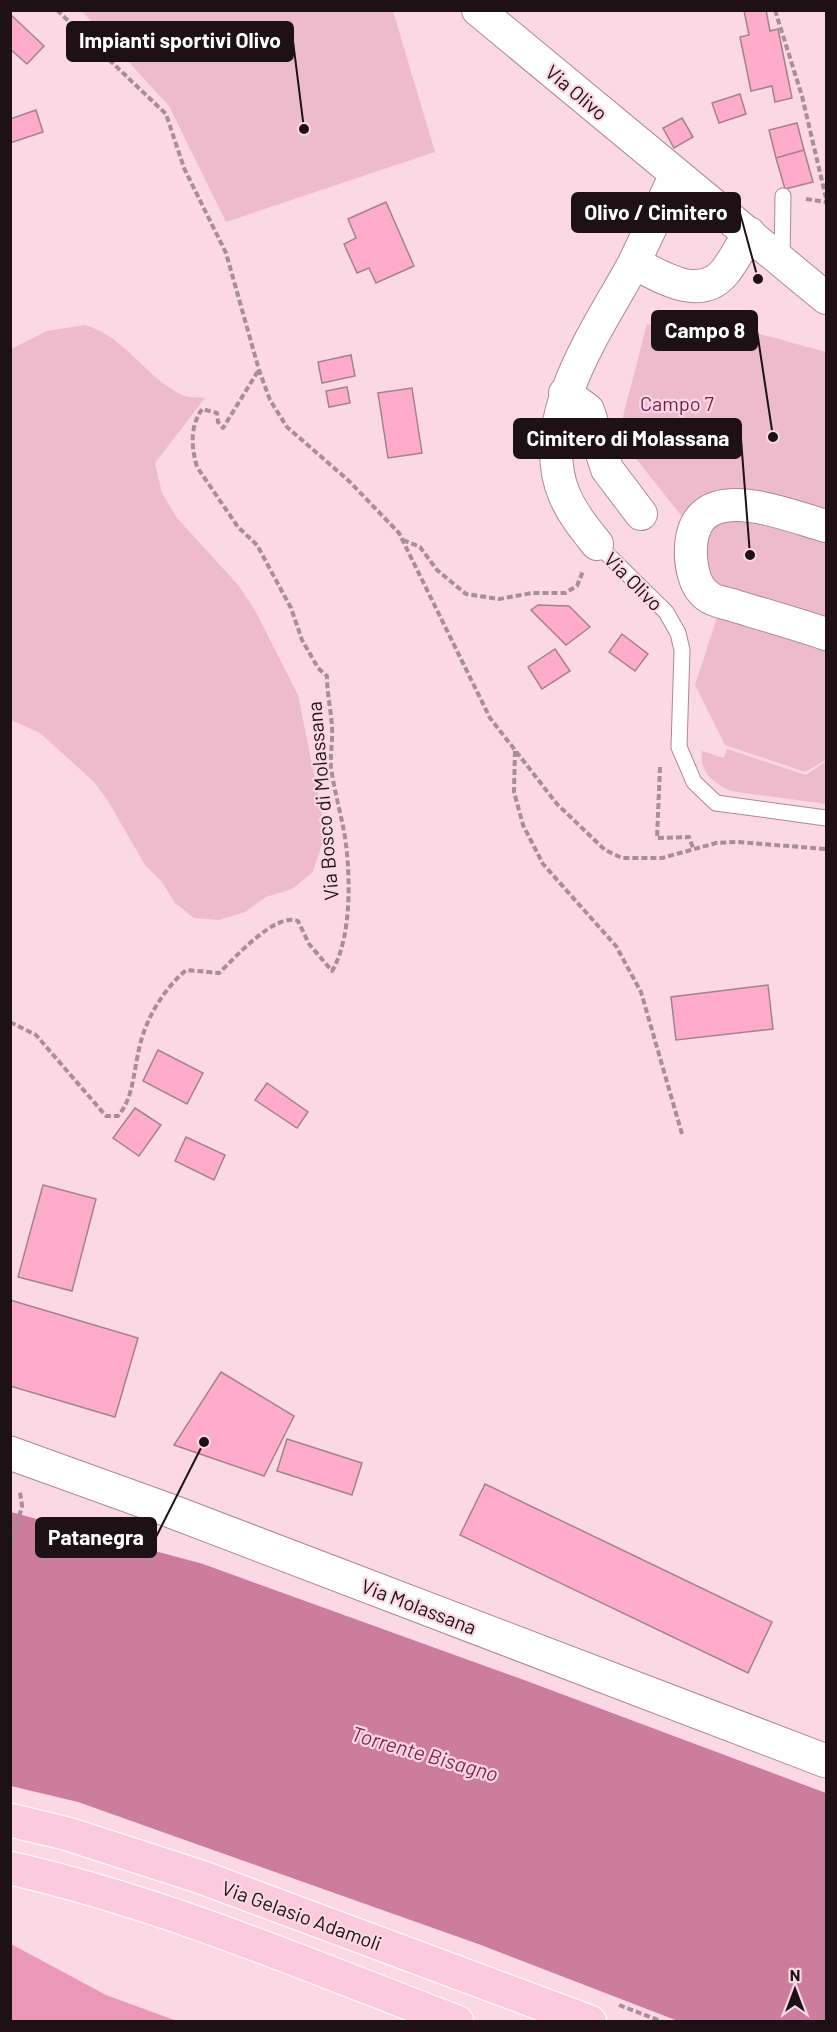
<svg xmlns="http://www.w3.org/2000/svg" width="837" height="2032" font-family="Barlow,sans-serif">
  <rect width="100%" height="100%" fill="#fbd8e3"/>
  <!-- green -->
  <path fill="#eebbcd" d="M82 11H393L435 152 226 222 169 106Z
    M735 313 757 319 753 332 826 352V760L805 772 725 745 695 685 718 614C709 609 696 604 689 597 668 573 671 546 684 519L618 436 647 324 726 346Z
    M85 325C126 337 145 377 182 395 188 398 198 397 205 398L155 463 162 493 177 518 239 586 256 612 298 695 322 814V844L313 872 292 889 266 897 245 912 219 920 194 918 175 903 162 882 145 865 108 801 94 782 40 733 11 720V349L47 331Z
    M727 749 806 775 825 762 826 804 731 791C713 783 699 772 702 751L724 758Z"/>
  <!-- forest -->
  <path fill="#ea98b6" d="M11 1944 106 1995 177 2021H11Z"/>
  <!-- water -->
  <path fill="#cc7d9b" d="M11 1512 203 1564 524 1680 826 1793V2021H678L481 1945 78 1802 11 1786Z"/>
  <!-- building -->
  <path fill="#ffabca" stroke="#a2838d" stroke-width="1.5" d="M766 10 770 31 778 29 792 98 775 102 772 86 751 91 740 37 749 35 744 11Z
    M10 14 44 46 27 64 10 49Z
    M740 94 746 114 719 123 712 103Z
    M36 110 43 132 10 143V119Z
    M682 118 693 137 674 148 663 128Z
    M797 123 804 150 776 158 769 130Z
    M804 150 813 182 785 189 776 158Z
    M386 202 414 266 376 283 369 268 357 273 344 244 356 238 348 219Z
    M351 355 355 376 322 383 318 362Z
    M347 387 350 403 329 407 326 391Z
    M412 388 422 453 388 458 378 393Z
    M538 605 569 606 590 627 566 645 531 610Z
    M622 634 648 654 635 671 609 652Z
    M555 649 570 671 542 689 528 667Z
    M768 985 773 1029 676 1040 671 997Z
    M158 1050 203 1073 187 1104 143 1081Z
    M267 1083 308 1112 297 1128 255 1100Z
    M135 1108 161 1125 139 1156 113 1138Z
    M186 1137 225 1155 214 1180 175 1161Z
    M43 1185 96 1199 72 1291 18 1277Z
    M10 1300 138 1338 115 1417 10 1386Z
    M221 1372 294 1416 264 1476 174 1445Z
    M287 1439 362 1463 352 1495 277 1471Z
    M485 1484 772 1622 748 1673 460 1535Z"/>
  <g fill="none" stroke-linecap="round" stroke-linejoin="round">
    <defs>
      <path id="lane" d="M782 261 783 196
        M597 544 666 612 678 633 682 650 679 747 694 782 716 803 826 818"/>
      <path id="street" d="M478 10 826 298
        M676 174 634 263C660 276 699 302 724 273 734 261 741 246 749 233
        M565 393 588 410 607 469 641 514
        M826 526C782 514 687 472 691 557 692 571 696 589 709 597 715 602 727 603 735 606 765 615 796 624 826 634
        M597 544C584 528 572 513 564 494 533 417 599 328 634 263"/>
      <path id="secondary" d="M10 1453 168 1510 826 1761"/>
      <path id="primary" d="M10 1820 68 1834 201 1877 590 2022
        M10 1868C164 1903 310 1966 457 2022"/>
    </defs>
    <!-- lane casing -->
    <use href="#lane" stroke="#aa8a95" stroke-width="17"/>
    <!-- street casing -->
    <use href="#street" stroke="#aa8a95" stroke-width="34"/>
    <!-- secondary casing -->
    <use href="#secondary" stroke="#aa8a95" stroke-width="35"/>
    <!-- primary casing -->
    <use href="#primary" stroke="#fff" stroke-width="35"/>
    <!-- path -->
    <path stroke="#a88e97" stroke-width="4" stroke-dasharray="6 3" stroke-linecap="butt" d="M57 10 166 114 184 168 226 253 259 370 270 400 287 427 349 481 399 533 490 718 557 804 605 850 622 858H662L716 843 737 842 826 849
      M775 10 802 96 826 198
      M806 199 826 202
      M403 540 420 547 437 570 466 594 499 599 532 593H565L577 586 583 571
      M515 751 514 792 523 825 543 864 616 946 641 992 682 1134
      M660 767 657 838 689 837 693 848
      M10 1022 36 1035 106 1116H118C133 1098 133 1076 138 1054 144 1021 162 991 186 970L219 973C235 958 275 912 298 921L309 944 332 971C353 936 351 866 343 826 339 807 334 788 331 768 330 754 333 740 332 727 331 710 327 694 327 676L318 668 302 640 291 608 257 545 238 527 197 467C191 446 190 427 202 409L217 413 218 422 223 428 258 371
      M10 1551 22 1506 20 1492
      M619 2005 663 2022"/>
    <!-- lane -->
    <use href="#lane" stroke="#fff" stroke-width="15"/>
    <!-- street -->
    <use href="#street" stroke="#fff" stroke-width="32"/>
    <!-- secondary -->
    <use href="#secondary" stroke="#fff" stroke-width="33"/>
    <!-- primary -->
    <use href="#primary" stroke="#fbcbdd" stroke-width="33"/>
  </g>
  <g text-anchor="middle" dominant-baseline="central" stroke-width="4.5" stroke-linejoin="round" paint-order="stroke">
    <!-- street labels -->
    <g font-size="20" fill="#1d1116" stroke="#fbd8e3">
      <text transform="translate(577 92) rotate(40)">Via Olivo</text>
      <text transform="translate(634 581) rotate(45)">Via Olivo</text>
      <text transform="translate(322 801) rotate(-95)">Via Bosco di Molassana</text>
      <text transform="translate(419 1606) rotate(21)">Via Molassana</text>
      <text transform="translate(302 1915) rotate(20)">Via Gelasio Adamoli</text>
    </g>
    <!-- park labels -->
    <g font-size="20" fill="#7b1d4a" stroke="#fbd8e3">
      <text x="677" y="403">Campo 7</text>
    </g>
    <!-- water labels -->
    <g font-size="21" font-style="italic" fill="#842652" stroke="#fbd8e3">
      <text transform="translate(425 1753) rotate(16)">Torrente Bisagno</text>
    </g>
  </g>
  <!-- callouts -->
  <path fill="none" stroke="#1d1116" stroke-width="2" d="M304 129L293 41M758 279L740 213M773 437L757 331M750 555L741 439M204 1442L156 1537"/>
  <g fill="#1d1116" stroke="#fbd8e3" stroke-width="2">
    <circle cx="304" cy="129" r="6"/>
    <circle cx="758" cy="279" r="6"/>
    <circle cx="773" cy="437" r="6"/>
    <circle cx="750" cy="555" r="6"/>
    <circle cx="204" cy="1442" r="6"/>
  </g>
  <g fill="#1d1116" stroke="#1d1116" stroke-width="2">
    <rect x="67" y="22" width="226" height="39" rx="6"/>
    <rect x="572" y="193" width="168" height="39" rx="6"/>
    <rect x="652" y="311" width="105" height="39" rx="6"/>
    <rect x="514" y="419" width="227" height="39" rx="6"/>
    <rect x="36" y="1518" width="120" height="39" rx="6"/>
  </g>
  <g font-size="21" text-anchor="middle" font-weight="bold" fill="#fff">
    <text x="180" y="48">Impianti sportivi Olivo</text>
    <text x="656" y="220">Olivo / Cimitero</text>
    <text x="705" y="338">Campo 8</text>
    <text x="628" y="446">Cimitero di Molassana</text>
    <text x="96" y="1545">Patanegra</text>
  </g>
  <!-- border -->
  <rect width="837" height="2032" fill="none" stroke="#1d1116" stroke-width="24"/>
  <!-- north arrow -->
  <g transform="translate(795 1990)" stroke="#fbd8e3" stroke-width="4.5" paint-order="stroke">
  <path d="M0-4.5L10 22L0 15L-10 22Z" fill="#1d1116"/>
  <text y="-9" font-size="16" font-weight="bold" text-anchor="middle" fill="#1d1116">N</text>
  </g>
</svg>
